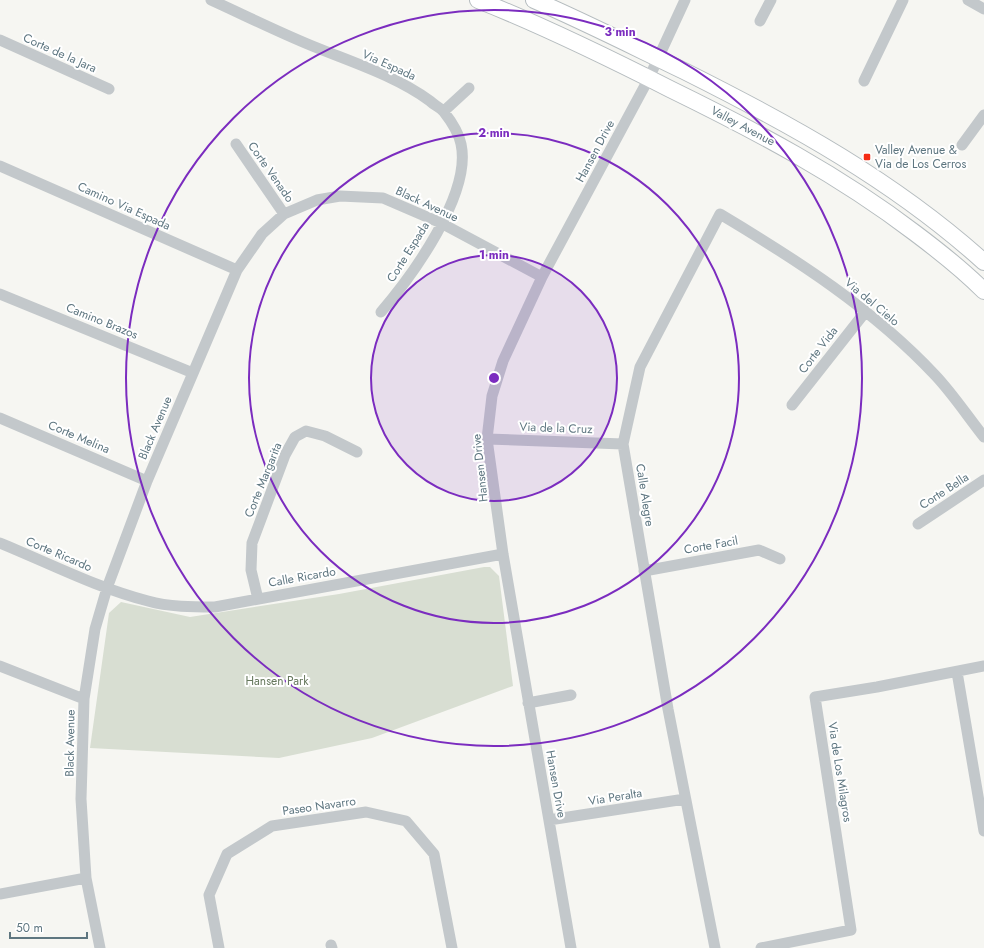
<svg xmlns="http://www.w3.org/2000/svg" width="984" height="948" font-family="Jost,sans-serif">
  <rect width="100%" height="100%" fill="#f6f6f2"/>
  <!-- green -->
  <path fill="#d8ded2" d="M484 567H490L499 576 513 686 372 738 279 758 90 748 109 613 121 602 190 617 339 594Z"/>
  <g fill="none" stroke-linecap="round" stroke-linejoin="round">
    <defs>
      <path id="secondary" d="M478 0C544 26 607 57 670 89 756 131 839 175 915 233 939 251 963 270 984 291
        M534 0C585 22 634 47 684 71 792 125 894 181 984 262"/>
    </defs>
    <!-- secondary casing -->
    <use href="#secondary" stroke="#b5bcbf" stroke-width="18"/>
    <!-- minor -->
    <path stroke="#c3c8cb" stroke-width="11" d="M211 0C244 15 276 31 310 45 351 62 394 75 430 101 434 105 441 108 444 112 451 121 459 134 461 144 472 194 412 276 381 312
      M968 0 984 9
      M760 21 771 0
      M0 40 109 89
      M864 81 903 0
      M444 111 469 88
      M236 144 284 214
      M962 145 984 115
      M0 166 237 270
      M0 294 193 373
      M792 405 866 311
      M0 418 147 481
      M487 439 623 444
      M918 524 984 480
      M0 543C49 563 97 588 148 601 169 607 193 607 215 607L503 554
      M644 571 759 550 780 559
      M258 599 251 570 252 543 285 455 295 437 306 431 325 436 357 452
      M0 666 84 699
      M957 672 984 831
      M528 703 571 695
      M549 820 685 799
      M0 894 86 878
      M331 945 332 948
      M100 948 86 878 81 799 84 699 95 629 107 588 147 481 237 270 262 234 284 214 317 200 340 196 383 198 441 223 542 277
      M219 948 209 895 227 854 272 826 366 812 406 821 434 854 452 948
      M571 948 503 554 487 439 492 396 503 361 542 277 649 78 685 0
      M715 948 668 709 623 444 640 367 720 214C797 260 873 309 935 375 953 394 968 417 984 437
      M761 948 851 930 815 697 877 687 984 666"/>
    <!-- secondary -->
    <use href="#secondary" stroke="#fff" stroke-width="16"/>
  </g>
  <!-- distance rings -->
  <circle cx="494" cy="378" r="123" fill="#7b2cbf" fill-opacity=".12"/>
  <g fill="none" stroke="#7b2cbf" stroke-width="2">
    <circle cx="494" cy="378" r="123"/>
    <circle cx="494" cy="378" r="245"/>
    <circle cx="494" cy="378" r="368"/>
  </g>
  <!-- markers -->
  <rect fill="#f52b13" stroke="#fff" stroke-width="1.5" x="863" y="153" width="8" height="8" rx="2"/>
  <g text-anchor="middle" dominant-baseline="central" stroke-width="4" stroke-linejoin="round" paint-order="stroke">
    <!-- street labels -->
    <g font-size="12" fill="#5e7680" stroke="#fff">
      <text transform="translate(60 53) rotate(24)">Corte de la Jara</text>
      <text transform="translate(389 65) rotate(24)">Via Espada</text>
      <text transform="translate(743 126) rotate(28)">Valley Avenue</text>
      <text transform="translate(595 151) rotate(-62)">Hansen Drive</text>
      <text transform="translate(271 172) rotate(55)">Corte Venado</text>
      <text transform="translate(427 204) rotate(25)">Black Avenue</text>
      <text transform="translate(124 206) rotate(24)">Camino Via Espada</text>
      <text transform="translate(408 252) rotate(-58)">Corte Espada</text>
      <text transform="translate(872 302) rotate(40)">Via del Cielo</text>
      <text transform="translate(102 321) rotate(22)">Camino Brazos</text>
      <text transform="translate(818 350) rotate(-52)">Corte Vida</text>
      <text transform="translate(155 428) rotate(-67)">Black Avenue</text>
      <text transform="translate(556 428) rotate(2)">Via de la Cruz</text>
      <text transform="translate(79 437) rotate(23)">Corte Melina</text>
      <text transform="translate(480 468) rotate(-96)">Hansen Drive</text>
      <text transform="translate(263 480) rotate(-68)">Corte Margarita</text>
      <text transform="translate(944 491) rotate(-33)">Corte Bella</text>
      <text transform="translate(645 495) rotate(81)">Calle Alegre</text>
      <text transform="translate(711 545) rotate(-10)">Corte Facil</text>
      <text transform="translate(59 554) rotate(23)">Corte Ricardo</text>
      <text transform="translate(302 577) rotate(-10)">Calle Ricardo</text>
      <text transform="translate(70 743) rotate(-89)">Black Avenue</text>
      <text transform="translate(840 772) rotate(81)">Via de Los Milagros</text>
      <text transform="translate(556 784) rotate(80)">Hansen Drive</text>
      <text transform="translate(615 797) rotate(-9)">Via Peralta</text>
      <text transform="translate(319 806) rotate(-8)">Paseo Navarro</text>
    </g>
    <!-- poi labels -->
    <g font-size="12" fill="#5e7680" stroke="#fff" text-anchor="start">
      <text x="875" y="150">Valley Avenue &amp;<tspan x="875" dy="14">Via de Los Cerros</tspan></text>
    </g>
    <!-- park labels -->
    <g font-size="12" fill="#66785d" stroke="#fff">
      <text x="277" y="681">Hansen Park</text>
    </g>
  </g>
  <circle cx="494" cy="378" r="6" fill="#7b2cbf" stroke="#fff" stroke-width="2"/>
  <g font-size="12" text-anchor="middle" font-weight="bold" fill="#7b2cbf" stroke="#fff" stroke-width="4" stroke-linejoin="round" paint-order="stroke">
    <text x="620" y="36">3 min</text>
    <text x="494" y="137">2 min</text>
    <text x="494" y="259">1 min</text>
  </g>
  <!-- scale -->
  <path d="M10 932v6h77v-6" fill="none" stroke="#5e7680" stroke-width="2"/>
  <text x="16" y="932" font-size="12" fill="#5e7680" stroke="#ffffff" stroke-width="3" paint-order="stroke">50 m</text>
</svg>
